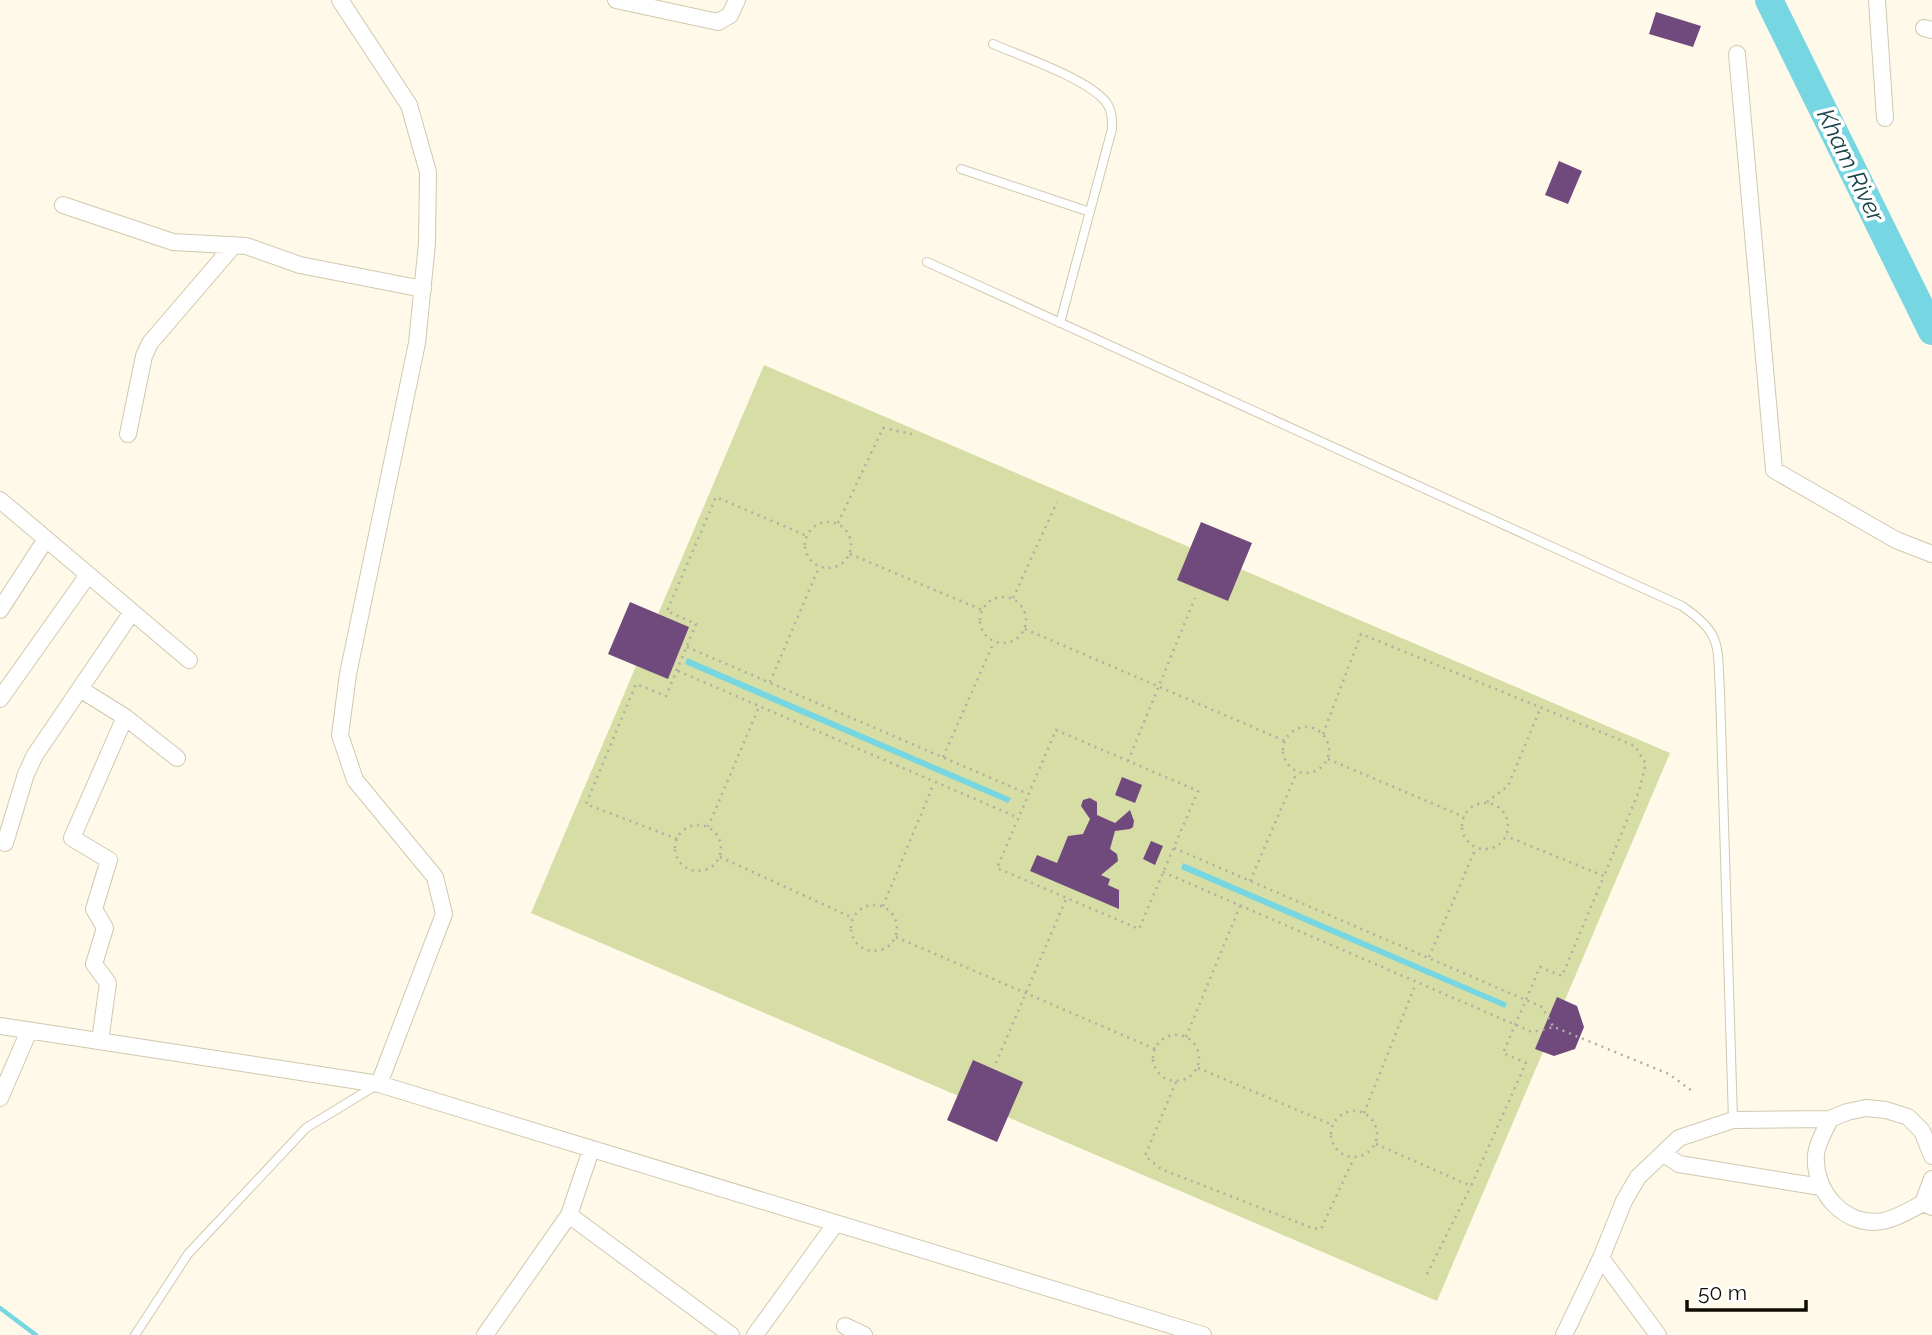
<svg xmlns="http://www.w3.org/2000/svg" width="1932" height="1335" font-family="Raleway,sans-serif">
  <rect width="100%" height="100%" fill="#fff9e9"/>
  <!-- green -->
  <path fill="#d6dda5" d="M764 365 1670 753 1437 1301 531 913Z"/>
  <!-- water -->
  <path fill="#76d6e2" d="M687 658 1011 798 1008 803 685 664Z
    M1183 863 1507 1003 1505 1008 1181 869Z"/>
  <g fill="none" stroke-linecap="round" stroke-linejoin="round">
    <!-- stream -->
    <path stroke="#76d6e2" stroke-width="4.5" d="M0 1308 36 1335"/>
    <!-- river -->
    <path stroke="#76d6e2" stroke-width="28" d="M1769 0 1932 331"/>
  </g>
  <!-- building -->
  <path fill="#714a7d" d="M1656 12 1701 26 1693 47 1649 34Z
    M1559 161 1582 171 1568 204 1545 195Z
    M1201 522 1252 543 1228 601 1177 580Z
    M630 602 689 627 668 679 608 654Z
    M1122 777 1142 785 1135 803 1115 795Z
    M1090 798 1097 802V815L1115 823 1130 810 1134 821 1133 827 1130 829 1115 831 1110 849 1117 854 1118 861 1101 875 1110 879 1108 885 1119 890V909L1030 871 1037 855 1057 863 1068 836 1083 834 1090 819 1081 806 1083 800Z
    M1151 841 1163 846 1155 865 1143 859Z
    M1557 997 1577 1006 1584 1027 1575 1049 1554 1056 1535 1049Z
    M973 1060 1023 1082 997 1142 947 1120Z"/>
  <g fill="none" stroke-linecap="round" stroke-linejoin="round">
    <defs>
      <path id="service" d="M993 44C1023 57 1086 78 1106 102 1112 110 1112 119 1112 129L1060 323
        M961 169 1090 212
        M927 262 1682 606C1723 634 1717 645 1720 692L1733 1120
        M135 1335 188 1254 306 1128 375 1086"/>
      <path id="minor" d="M340 0 409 105 428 172 427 243 417 343 348 674 340 735 355 780 435 877 444 914 379 1084
        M616 0 718 22 730 15 737 0
        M1877 0 1885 118
        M1924 28 1932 30
        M1737 54 1774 470 1896 540 1932 554
        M63 205 173 242 246 246 300 265 423 289
        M128 434 144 356 150 343 234 245
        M0 500 189 660
        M0 610 46 539
        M80 689 125 717 177 758
        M0 699 88 575
        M5 843 26 774 35 755 132 612
        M0 1026 379 1084 1203 1335
        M100 1041 108 983 94 964 105 928 94 909 109 860 72 838 125 717
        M0 1098 29 1031
        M1830 1119C1825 1131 1817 1142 1816 1155 1813 1191 1845 1228 1883 1221 1898 1218 1910 1210 1923 1203L1932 1207
        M591 1150 569 1215 731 1335
        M1664 1154 1679 1164 1821 1187
        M1923 1203 1932 1179
        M1601 1258 1658 1335
        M845 1326 864 1335
        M485 1335 569 1215
        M755 1335 836 1223
        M1564 1335 1601 1258 1624 1201 1638 1177 1679 1138 1733 1120 1830 1119 1847 1112 1866 1108 1886 1110 1908 1117 1922 1131 1932 1156"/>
    </defs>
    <!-- service casing -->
    <use href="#service" stroke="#d1c8ae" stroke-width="10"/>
    <!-- minor casing -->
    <use href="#minor" stroke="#d1c8ae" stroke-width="18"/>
    <!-- path -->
    <path stroke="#b3aea1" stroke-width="2.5" stroke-dasharray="2 5" stroke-linecap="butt" d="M805 545a23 23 0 1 1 46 0a23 23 0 1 1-46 0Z
      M838 523 883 428 912 434
      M850 554 982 610
      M980 620a23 23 0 1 1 46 0a23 23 0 1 1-46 0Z
      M1013 598 1057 502
      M1025 629 1285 741
      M687 647 1028 794
      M678 671 1019 818
      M770 682 819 567
      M1283 750a23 23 0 1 1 46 0a23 23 0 1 1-46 0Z
      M1056 730 1198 791 1139 929 997 868Z
      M1323 734 1361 634 1635 746 1646 764 1639 791 1604 876
      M943 757 994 642
      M1328 759 1464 817
      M1128 761 1195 598
      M1487 802 1508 786 1541 707
      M1462 826a23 23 0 1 1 46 0a23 23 0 1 1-46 0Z
      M675 848a23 23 0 1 1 46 0a23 23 0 1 1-46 0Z
      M708 827 759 707
      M677 839 586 804 636 684 666 696 696 624 667 611 716 497 807 536
      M1174 848 1542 1007 1553 1026
      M720 857 853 918
      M1163 872 1532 1032 1554 1027 1669 1074 1692 1091
      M1250 881 1297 772
      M851 928a23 23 0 1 1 46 0a23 23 0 1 1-46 0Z
      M883 906 934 783
      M896 937 1155 1049
      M1429 957 1476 848
      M1153 1058a23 23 0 1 1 46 0a23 23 0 1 1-46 0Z
      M1186 1037 1240 906
      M996 1063 1066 899
      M1198 1068 1333 1125
      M1176 1082 1145 1156 1161 1169 1312 1228 1321 1229 1354 1158
      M1331 1134a23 23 0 1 1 46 0a23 23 0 1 1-46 0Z
      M1364 1113 1416 983
      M1376 1144 1471 1186 1526 1063 1503 1053 1540 967 1562 976 1604 876 1506 836
      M1427 1274 1471 1186"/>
    <!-- service -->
    <use href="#service" stroke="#fff" stroke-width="8"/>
    <!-- minor -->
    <use href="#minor" stroke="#fff" stroke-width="16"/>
  </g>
  <g text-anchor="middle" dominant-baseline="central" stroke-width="7" stroke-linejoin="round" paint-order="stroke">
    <!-- water labels -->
    <g font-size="24" font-style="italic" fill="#18444a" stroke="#fff">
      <text transform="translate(1851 165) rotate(64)">Kham River</text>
    </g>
  </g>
  <!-- scale -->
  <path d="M1687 1300v10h119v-10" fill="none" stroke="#0f0c04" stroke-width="3.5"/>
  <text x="1698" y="1300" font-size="21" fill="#0f0c04" stroke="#ffffff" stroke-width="5" paint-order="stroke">50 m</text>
</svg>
